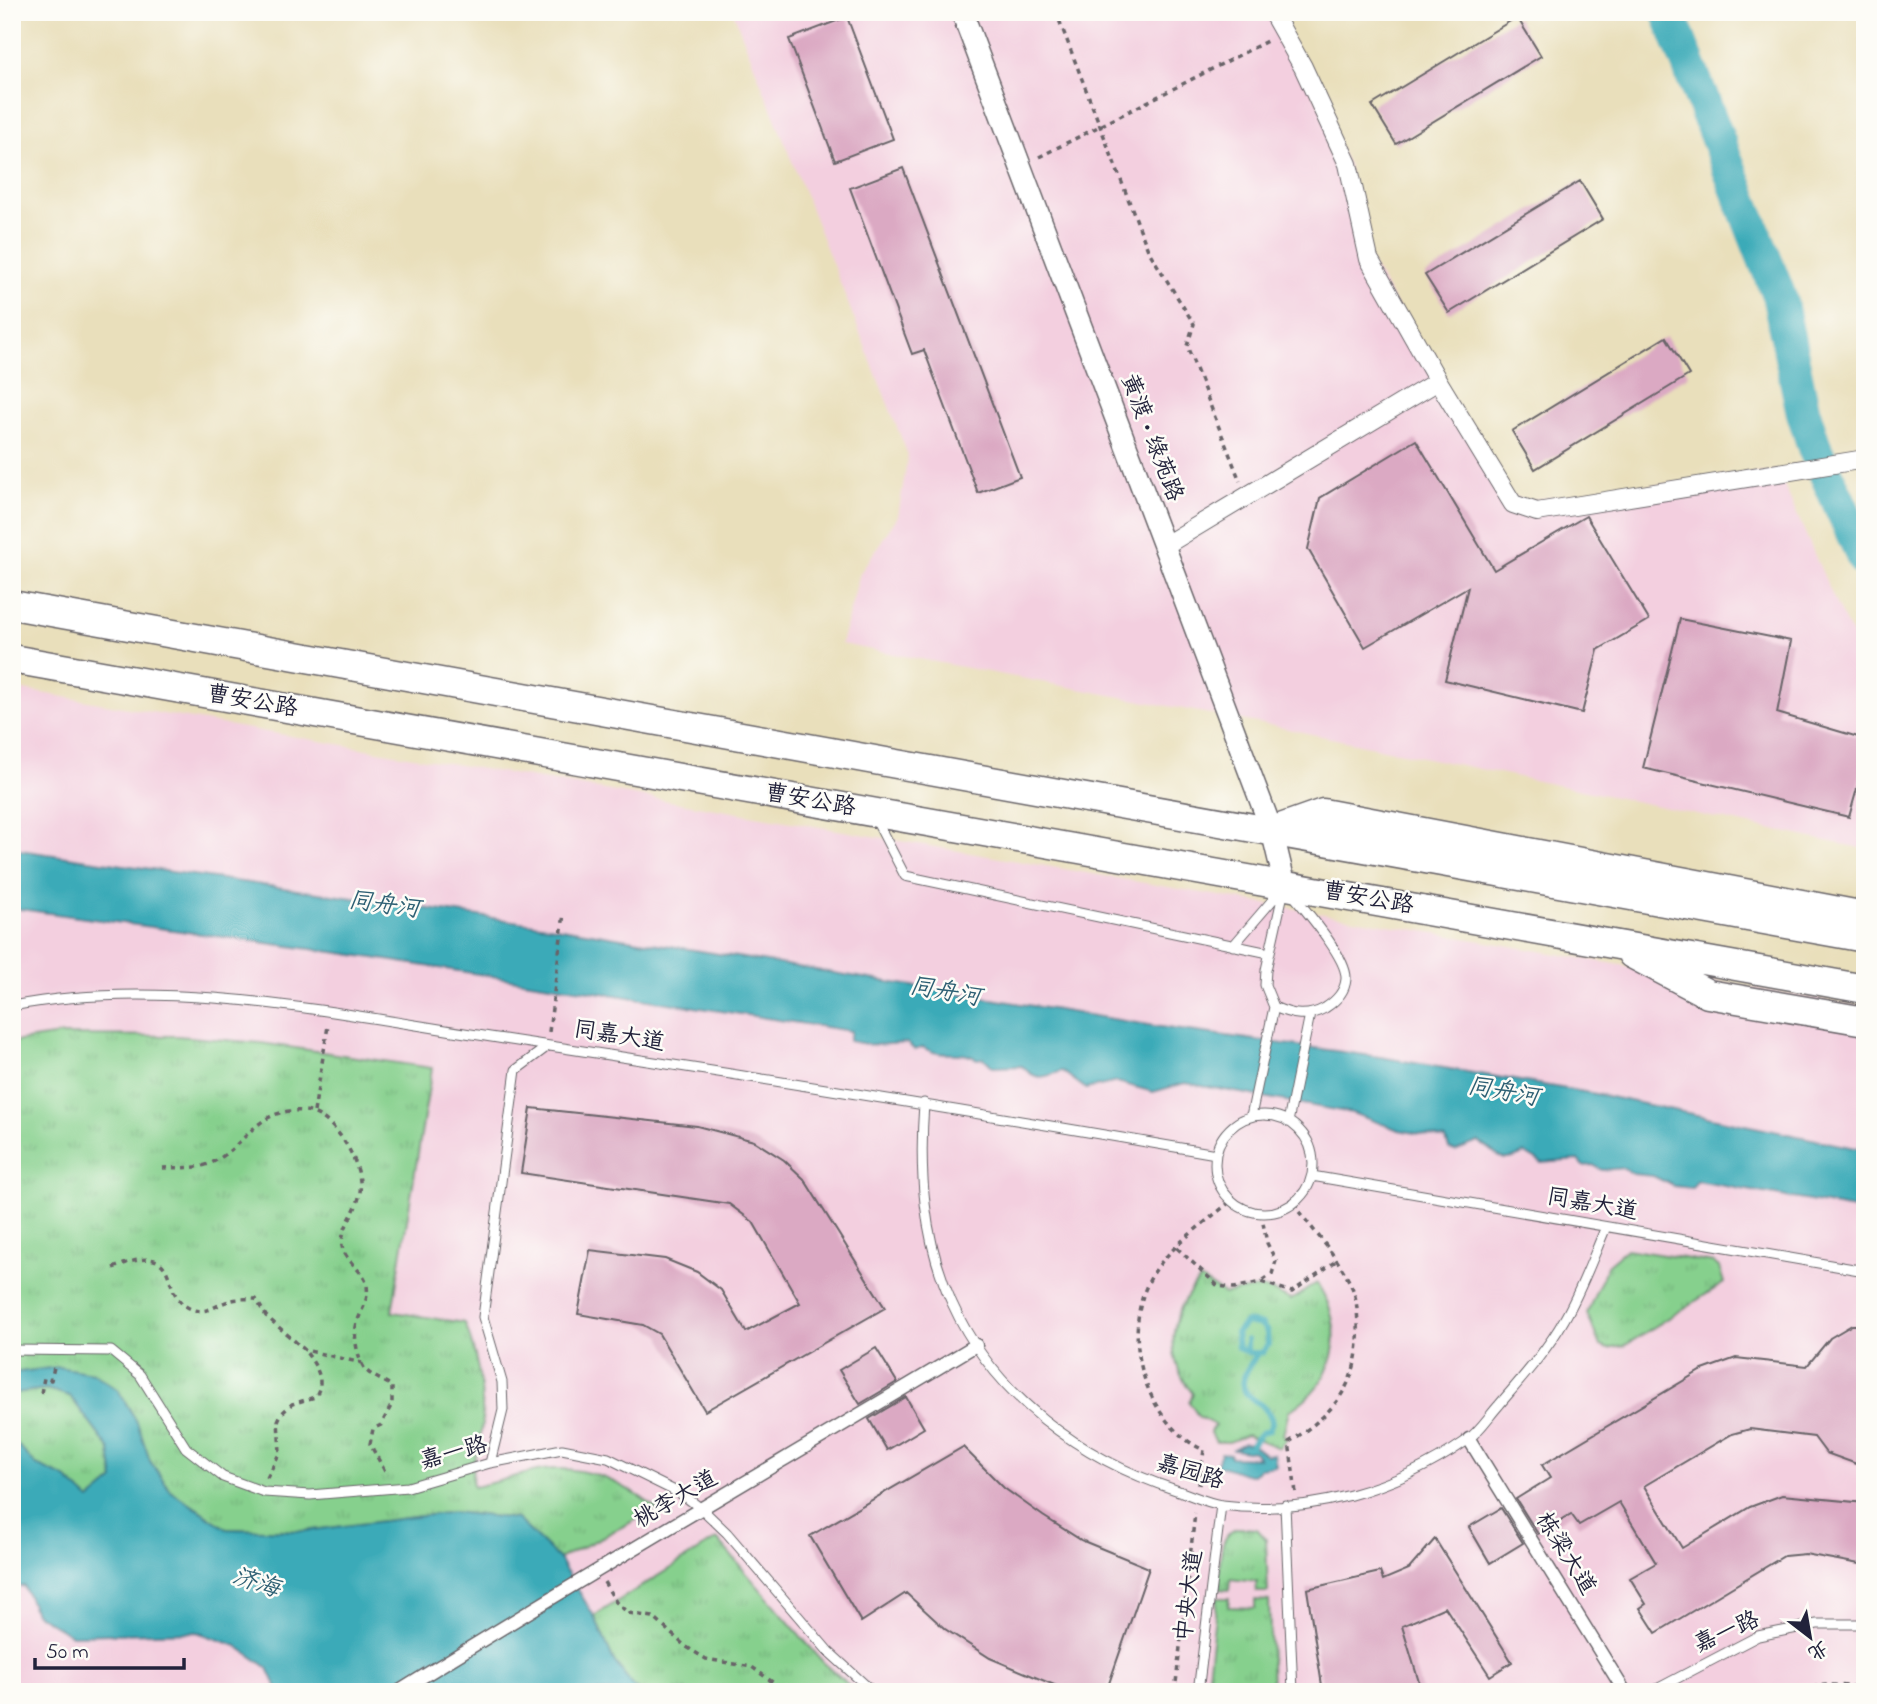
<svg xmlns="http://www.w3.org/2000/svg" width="1877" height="1704" font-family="'Indie Flower','LXGW WenKai TC',sans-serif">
  <defs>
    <pattern id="grass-tufts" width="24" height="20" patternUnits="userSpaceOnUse" patternTransform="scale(1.75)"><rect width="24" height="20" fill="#86d08d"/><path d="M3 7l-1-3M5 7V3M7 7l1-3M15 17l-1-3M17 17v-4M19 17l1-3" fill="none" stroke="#73b27b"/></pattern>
  </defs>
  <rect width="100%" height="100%" fill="#fdfcf7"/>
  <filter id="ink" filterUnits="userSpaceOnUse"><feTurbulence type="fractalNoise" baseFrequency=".0143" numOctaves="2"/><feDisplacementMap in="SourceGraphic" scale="14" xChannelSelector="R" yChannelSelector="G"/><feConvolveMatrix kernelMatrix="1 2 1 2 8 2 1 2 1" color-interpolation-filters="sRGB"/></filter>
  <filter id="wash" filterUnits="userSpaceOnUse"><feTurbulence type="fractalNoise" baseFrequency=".00686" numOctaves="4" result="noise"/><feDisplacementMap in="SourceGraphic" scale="28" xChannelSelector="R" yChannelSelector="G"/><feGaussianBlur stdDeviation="1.57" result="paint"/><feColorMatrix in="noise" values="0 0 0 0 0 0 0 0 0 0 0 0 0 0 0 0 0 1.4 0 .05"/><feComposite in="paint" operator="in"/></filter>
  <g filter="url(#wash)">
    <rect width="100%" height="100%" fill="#e9dfbb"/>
    <!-- built -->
    <path fill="#f3cfdf" d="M733 12H1274L1348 164 1369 259 1511 496 1528 500 1778 471 1837 606 1865 659V849L1273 726 841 644 860 573 898 516 908 455Z
      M12 688 1865 1007V1692H12Z"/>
    <!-- grass -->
    <path fill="url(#grass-tufts)" stroke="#547964" stroke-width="2" d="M60 1035 177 1036 261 1043 432 1068 392 1312 465 1323C477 1356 484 1388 482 1423 481 1447 469 1460 473 1487 496 1483 519 1474 542 1470 587 1464 623 1483 657 1509L559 1559 517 1519 454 1512 305 1531 227 1529 171 1491 150 1461 133 1415 118 1390 93 1373H12V1042Z
      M1626 1249 1714 1263 1719 1267 1724 1283 1624 1346 1608 1349 1600 1346 1587 1313 1608 1264Z
      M1200 1279 1224 1294C1262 1288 1255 1282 1291 1300L1317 1283C1348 1331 1337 1381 1289 1411L1283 1435 1287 1438 1279 1448 1247 1435 1229 1442H1216L1210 1431 1215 1425 1199 1417 1189 1402 1193 1394C1163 1356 1169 1314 1200 1279Z
      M46 1389 70 1396 110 1450 114 1480 90 1501 66 1478 36 1465 12 1439V1398L15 1393Z
      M1241 1528 1257 1529 1266 1539 1268 1592H1256L1257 1582 1230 1579 1229 1590 1219 1589C1221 1570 1215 1531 1241 1528Z
      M717 1539 823 1662 857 1692H638L614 1661 594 1616Z
      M1217 1598H1229L1228 1607 1255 1608V1600L1269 1601 1272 1692H1206Z"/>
    <!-- water -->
    <path fill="#3aaab8" stroke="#2e667a" stroke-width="2" d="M12 849 555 927 1167 1028 1380 1057 1596 1094 1865 1150V1211L1697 1181 1692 1188 1674 1186 1653 1176 1633 1174 1624 1168 1602 1170 1593 1165 1583 1166 1578 1160 1542 1163 1525 1153C1497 1168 1498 1151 1478 1142L1455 1151 1449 1149 1446 1139 1399 1130 1352 1113 1185 1083 1153 1092 1117 1082 1086 1089 1062 1071C1044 1077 1037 1082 1022 1066L993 1067 984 1058 977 1059C961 1048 941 1060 923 1047L915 1050 907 1043 872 1045 849 1041 851 1031 347 954 12 908Z
      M58 1367 93 1373 118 1390 137 1422 150 1461 171 1491 227 1529 305 1531 453 1512 517 1519 559 1559 594 1616 614 1661 638 1692H279L268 1668 237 1646 197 1632 71 1635 35 1613 24 1586 12 1587V1439L36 1465 66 1478 90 1500 114 1480 110 1450 70 1396 46 1389 15 1393 12 1398V1373Z
      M1244 1443 1252 1444 1266 1455 1274 1454 1276 1466 1260 1468 1253 1475C1239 1475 1231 1466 1216 1466L1221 1453 1230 1454V1457L1259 1458 1254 1452 1233 1449Z"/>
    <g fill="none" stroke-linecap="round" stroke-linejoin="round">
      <!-- stream -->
      <path stroke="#3aaab8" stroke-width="6" d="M1246 1322 1262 1325 1267 1332 1268 1345 1262 1353H1249L1238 1348 1236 1333Z
        M1247 1340V1350
        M1252 1444 1261 1433 1269 1430 1272 1422C1267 1394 1220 1402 1257 1355"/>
      <!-- river -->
      <path stroke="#3aaab8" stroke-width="35" d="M1668 12 1779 296 1803 411 1815 449 1865 560"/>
    </g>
    <g id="blocks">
      <!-- building -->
      <path fill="#dba9c3" d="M847 17 893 139 835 161 789 39Z
        M1517 17 1541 56 1396 144 1372 105Z
        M903 168 1020 477 978 493 924 350 912 354 850 188Z
        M1580 181 1603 219 1449 313 1425 275Z
        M1666 337 1689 375 1535 469 1512 431Z
        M1416 440 1494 570 1586 516 1649 620 1598 650 1582 713 1445 680 1468 587 1365 647 1308 549 1320 498Z
        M1680 619 1791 641 1777 713 1865 739V760L1849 817 1643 768Z
        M531 1108 697 1126 754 1141 784 1160 804 1179 885 1308 705 1411 659 1334 643 1325 578 1314 590 1250 665 1259 697 1272 721 1290 746 1332 800 1303 753 1222 729 1204 521 1173Z
        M1852 1325H1865V1467L1826 1453 1814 1437 1750 1429 1732 1434 1644 1486 1682 1548 1750 1507 1782 1495 1865 1503V1565L1805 1554 1784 1556 1656 1633 1640 1608 1646 1604 1630 1578 1656 1563 1619 1502 1579 1525 1571 1514 1538 1534 1516 1499 1550 1478 1542 1465 1700 1371 1736 1358 1807 1366 1830 1338Z
        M876 1348 897 1382 860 1404 839 1370Z
        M906 1397 924 1428 887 1450 869 1419Z
        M963 1447 1004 1488 1043 1516 1081 1540 1149 1568 1106 1692H1071L990 1658 945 1629 906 1593 861 1622 810 1536Z
        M1501 1508 1523 1543 1490 1563 1469 1527Z
        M1435 1539 1512 1662 1490 1676 1445 1607 1402 1626 1422 1692H1323L1307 1589 1380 1572 1383 1580 1409 1569Z"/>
    </g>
  </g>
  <g filter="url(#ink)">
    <use href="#blocks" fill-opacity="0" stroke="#686468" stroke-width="2"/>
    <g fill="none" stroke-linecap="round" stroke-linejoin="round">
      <defs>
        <path id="service" d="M876 820 905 876 1269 953
          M1285 885C1299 903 1348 957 1346 979 1345 992 1336 1001 1325 1008 1307 1018 1292 1015 1274 1007L1265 985 1266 970Z
          M1233 946 1282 889
          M12 1006C170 975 347 1016 504 1039 742 1075 979 1113 1216 1154
          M924 1103C919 1172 923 1240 952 1303 994 1396 1081 1459 1176 1490 1191 1495 1207 1503 1222 1505 1308 1516 1397 1489 1466 1441 1479 1432 1489 1416 1499 1405 1522 1378 1547 1350 1564 1320 1581 1291 1593 1257 1606 1227
          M1215 1164a49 49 0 1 1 98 0a49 49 0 1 1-98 0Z
          M1251 1116 1274 1007
          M1288 1122 1310 1014
          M1312 1176 1865 1271
          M12 1350 111 1351 140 1375 186 1448 223 1477 264 1492 310 1495 408 1487 490 1463 562 1449 608 1458 683 1495 703 1510 727 1533 828 1651 873 1692
          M490 1463 503 1410 502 1382 483 1317 516 1070 548 1046
          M1285 1505 1293 1692
          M1198 1692 1221 1505
          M1651 1692 1758 1636 1817 1624H1865"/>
        <path id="pedestrian" d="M1469 1439 1625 1692
          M398 1692C589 1573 783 1461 976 1345"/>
        <path id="minor" d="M1272 12 1303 67 1348 164 1369 259 1438 381
          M1164 546 1438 381 1513 504 1537 512 1865 459"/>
        <path id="tertiary" d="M962 12 1272 831 1285 885"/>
        <path id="trunk" d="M12 605 1865 938
          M12 659 1865 989
          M1275 830 1323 813 1865 916
          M1632 954 1708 994 1865 1021"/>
      </defs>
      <!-- service casing -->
      <use href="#service" stroke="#686468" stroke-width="11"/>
      <!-- pedestrian casing -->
      <use href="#pedestrian" stroke="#686468" stroke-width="15"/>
      <!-- minor casing -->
      <use href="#minor" stroke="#686468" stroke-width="20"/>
      <!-- tertiary casing -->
      <use href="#tertiary" stroke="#686468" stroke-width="24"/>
      <!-- trunk casing -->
      <use href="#trunk" stroke="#686468" stroke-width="31"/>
      <!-- path -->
      <path stroke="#686468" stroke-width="3.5" stroke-dasharray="5 5" stroke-linecap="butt" d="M1056 12 1148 250 1194 324 1187 346 1240 481
        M1039 157 1269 40
        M549 1032 564 913
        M314 1112 328 1026
        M163 1168C179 1167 200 1170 215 1161 248 1143 257 1107 304 1111 334 1113 364 1165 360 1192 358 1210 343 1224 342 1242 340 1256 361 1269 366 1282 371 1297 361 1310 357 1323 353 1334 357 1359 365 1369 372 1377 383 1380 392 1386V1404L381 1425 373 1429 370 1444 387 1475
        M1293 1204C1312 1229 1336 1254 1350 1283 1357 1296 1357 1309 1358 1324 1361 1382 1335 1413 1289 1442L1296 1493
        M1261 1213 1267 1243 1276 1261 1272 1274 1261 1282
        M1177 1248 1218 1286 1234 1288 1261 1282 1292 1292 1336 1261
        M113 1268C186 1238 157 1293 189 1308 206 1316 215 1305 229 1301 237 1298 248 1299 256 1299L266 1316 305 1350 362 1363
        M41 1393 44 1378 51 1380 55 1363
        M267 1478 280 1452 278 1421 281 1414 292 1404 315 1397C326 1381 317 1367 306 1352
        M1199 1485 1204 1450C1144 1424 1118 1330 1153 1274 1171 1245 1205 1223 1231 1201
        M604 1582 616 1602 628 1613 653 1617 685 1646 706 1659 752 1667 786 1692
        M780 1686 833 1688 845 1685
        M1175 1692 1195 1513
        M1803 1692C1824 1679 1842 1689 1865 1685"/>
      <!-- service -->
      <use href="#service" stroke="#fff" stroke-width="9"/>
      <!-- pedestrian -->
      <use href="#pedestrian" stroke="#fff" stroke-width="12"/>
      <!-- minor -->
      <use href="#minor" stroke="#fff" stroke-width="18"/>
      <!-- tertiary -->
      <use href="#tertiary" stroke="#fff" stroke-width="21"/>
      <!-- trunk -->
      <use href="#trunk" stroke="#fff" stroke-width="28"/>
    </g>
  </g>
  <g text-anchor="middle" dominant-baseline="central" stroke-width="5" stroke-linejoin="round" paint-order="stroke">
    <!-- street labels -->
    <g font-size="23" fill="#22223b" stroke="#fdfcf7">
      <text transform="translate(1151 438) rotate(69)">黄渡 • 绿苑路</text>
      <text transform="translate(252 702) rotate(10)">曹安公路</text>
      <text transform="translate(810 801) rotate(10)">曹安公路</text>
      <text transform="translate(1368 899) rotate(10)">曹安公路</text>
      <text transform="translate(619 1037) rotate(9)">同嘉大道</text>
      <text transform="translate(1592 1205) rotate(10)">同嘉大道</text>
      <text transform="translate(454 1454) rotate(-15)">嘉一路</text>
      <text transform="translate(1190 1473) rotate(17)">嘉园路</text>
      <text transform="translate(676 1500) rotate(-30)">桃李大道</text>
      <text transform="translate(1565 1554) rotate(58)">栋梁大道</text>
      <text transform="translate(1190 1596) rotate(-83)">中央大道</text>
      <text transform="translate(1727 1633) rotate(-24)">嘉一路</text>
    </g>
    <!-- water labels -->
    <g font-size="24" font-style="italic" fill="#2d5f73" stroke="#fdfcf7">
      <text transform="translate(384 906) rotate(8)">同舟河</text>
      <text transform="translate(945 993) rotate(10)">同舟河</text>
      <text transform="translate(1503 1093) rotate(10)">同舟河</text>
      <text transform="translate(256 1584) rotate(18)">济海</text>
    </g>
  </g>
  <!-- margin -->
  <rect width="1877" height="1704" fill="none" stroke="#fdfcf7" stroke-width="42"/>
  <!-- north arrow -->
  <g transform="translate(1810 1637) rotate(149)" stroke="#fdfcf7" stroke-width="5" paint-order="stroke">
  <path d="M0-5L12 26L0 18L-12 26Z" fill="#22223b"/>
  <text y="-10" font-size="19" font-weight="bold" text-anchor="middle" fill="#22223b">北</text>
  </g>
  <!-- scale -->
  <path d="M35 1658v10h149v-10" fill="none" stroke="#22223b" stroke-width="3.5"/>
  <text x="46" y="1658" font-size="21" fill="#22223b" stroke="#fdfcf7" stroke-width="5" paint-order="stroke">50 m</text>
</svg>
